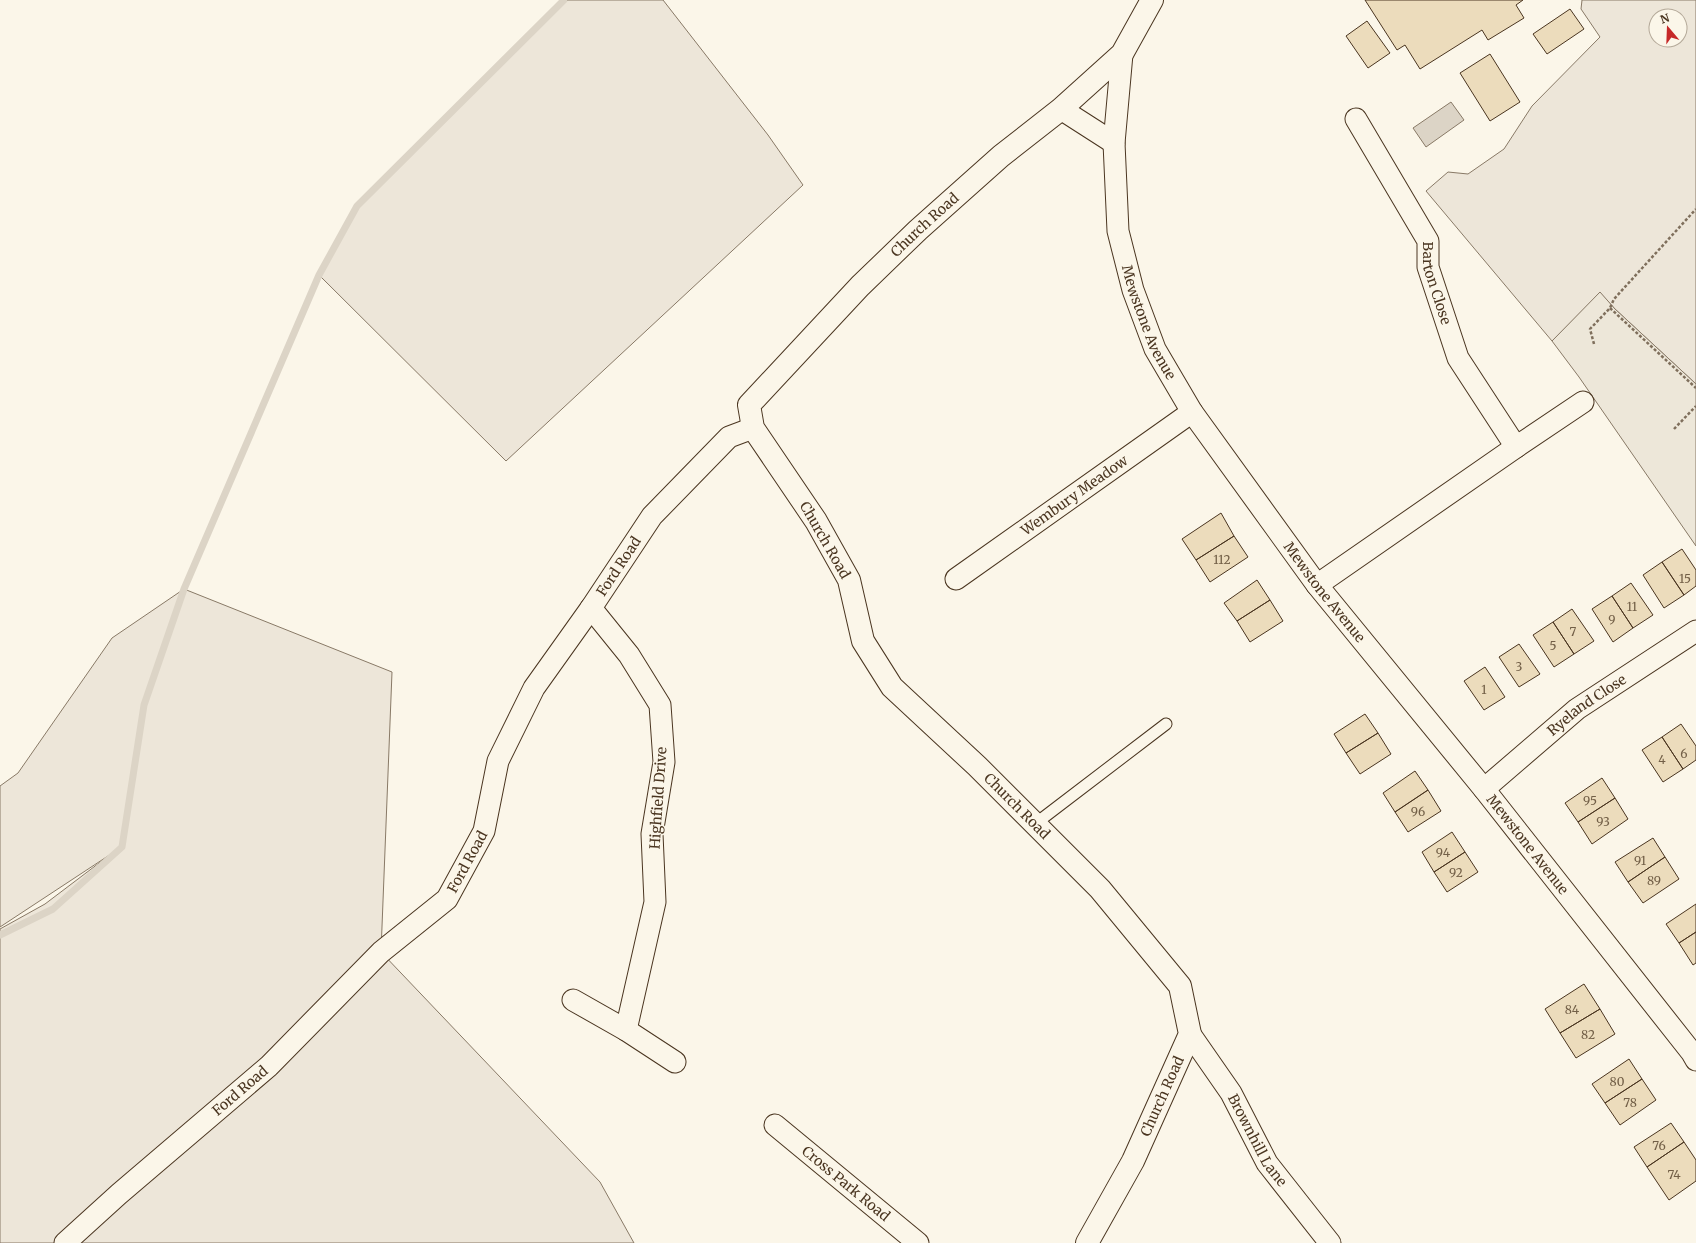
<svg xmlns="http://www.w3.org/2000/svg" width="1696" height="1243" font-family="Merriweather,serif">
  <rect width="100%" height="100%" fill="#fbf6e9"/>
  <!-- green -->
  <path fill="#ede6d9" stroke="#887966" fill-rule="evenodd" d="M568 0H663L768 135 803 185 506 461 319 275 357 206Z
    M1582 0H1696V384L1615 309 1600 293 1552 341 1426 191 1448 172 1468 174 1504 149 1532 106 1600 37 1581 9ZM1656 16H1680V40H1656Z
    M184 589 392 672 381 952 600 1182 634 1243H0V929L45 904 111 854 0 927V786L18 773 112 638Z"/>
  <!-- parking -->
  <path fill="#ede7d9" stroke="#887966" d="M1600 292 1615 309 1696 384V546L1579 377 1552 341Z"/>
  <!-- water -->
  <path fill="#dcd4c6" stroke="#887966" d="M1451 102 1464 120 1426 147 1413 128Z"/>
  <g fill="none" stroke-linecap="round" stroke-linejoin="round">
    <!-- stream -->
    <path stroke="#dcd4c6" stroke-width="7" d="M0 935 53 909 122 847 144 705 184 589 319 275 357 206 564 0"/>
  </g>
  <!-- building -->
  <path fill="#ecdcbc" stroke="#4a3520" d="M1365 0H1523L1516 5 1524 18 1488 40 1482 30 1420 69 1405 45 1397 50Z
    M1570 9 1584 29 1547 54 1533 34Z
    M1367 21 1390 53 1368 68 1346 36Z
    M1490 54 1520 102 1490 121 1460 73Z
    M1221 513 1234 536 1196 560 1182 539Z
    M1234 536 1248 557 1210 582 1196 560Z
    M1682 549 1696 570V586L1684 595 1662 562Z
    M1662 562 1684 595 1664 608 1643 575Z
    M1257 580 1270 600 1237 621 1224 603Z
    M1631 583 1653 615 1633 628 1612 596Z
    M1612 596 1633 628 1613 642 1592 609Z
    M1270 600 1283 621 1250 642 1237 621Z
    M1572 609 1594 641 1574 654 1553 622Z
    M1553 622 1574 654 1554 667 1533 635Z
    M1519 644 1540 674 1519 687 1499 657Z
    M1485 667 1505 697 1484 710 1464 681Z
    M1365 714 1378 733 1346 753 1334 734Z
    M1681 724 1696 746V760L1683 769 1662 737Z
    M1378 733 1391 754 1360 774 1346 753Z
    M1662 737 1683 769 1663 782 1642 750Z
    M1415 771 1428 790 1395 812 1383 793Z
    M1602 778 1615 798 1578 822 1565 803Z
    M1428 790 1441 811 1408 832 1395 812Z
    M1615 798 1628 819 1592 844 1578 822Z
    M1452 832 1465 852 1434 872 1422 852Z
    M1653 838 1665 857 1628 882 1615 862Z
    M1465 852 1478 872 1447 892 1434 872Z
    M1665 857 1679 879 1643 903 1628 882Z
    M1696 904V932L1679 943 1666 924Z
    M1696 932V963L1693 965 1679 943Z
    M1584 984 1600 1009 1560 1033 1545 1009Z
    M1600 1009 1615 1034 1576 1058 1560 1033Z
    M1629 1059 1642 1079 1605 1103 1592 1084Z
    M1642 1079 1656 1100 1620 1125 1605 1103Z
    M1671 1123 1684 1142 1647 1167 1634 1147Z
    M1684 1142 1696 1160V1181L1669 1200 1647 1167Z"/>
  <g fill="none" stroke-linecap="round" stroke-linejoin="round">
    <defs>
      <path id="service" d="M1035 824 1166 724"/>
      <g id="minor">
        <path id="s1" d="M1122 54 1114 143 1118 231 1133 290 1155 349 1192 412 1317 585 1484 789 1692 1053 1696 1060"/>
        <path d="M1061 109 1114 143"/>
        <path id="s2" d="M1356 119 1428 241V267L1458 358 1516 447"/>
        <path id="s3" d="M956 579 1192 412"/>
        <path d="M1317 585 1516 447 1583 402"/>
        <path d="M591 608 629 655 660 705 664 762 652 834 655 902 626 1030"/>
        <path id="s4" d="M1484 789 1577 709 1696 631"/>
        <path d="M573 1000 626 1030 675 1062"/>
        <path id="s5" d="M1190 1034 1231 1093 1267 1163 1330 1243"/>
        <path id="s6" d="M775 1125 918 1243"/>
        <path id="s7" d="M65 1243 119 1194 269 1066 381 952 447 899 484 831 498 761 534 688 591 608 652 516 729 437 753 428"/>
      </g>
      <g id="tertiary">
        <path id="s8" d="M1087 1243 1133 1161 1190 1034 1180 986 1100 889 977 766 892 687 863 641 849 580 816 521 753 428 749 405 860 286 918 230 1001 156 1061 109 1122 54 1152 0"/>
      </g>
    </defs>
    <!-- service casing -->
    <use href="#service" stroke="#4a3520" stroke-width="13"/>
    <!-- minor casing -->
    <use href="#minor" stroke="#4a3520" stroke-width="23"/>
    <!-- tertiary casing -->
    <use href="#tertiary" stroke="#4a3520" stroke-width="24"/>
    <!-- path -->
    <path stroke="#7f6f5c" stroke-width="2.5" stroke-dasharray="3 2" stroke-linecap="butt" d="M1610 308 1696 388
      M1594 344 1590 329 1610 308 1614 299 1696 209
      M1674 429 1696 406"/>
    <!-- service -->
    <use href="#service" stroke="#fbf6e9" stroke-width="11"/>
    <!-- minor -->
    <use href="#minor" stroke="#fbf6e9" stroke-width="21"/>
    <!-- tertiary -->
    <use href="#tertiary" stroke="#fbf6e9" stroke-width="22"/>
  </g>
  <g text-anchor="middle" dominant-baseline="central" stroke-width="3" stroke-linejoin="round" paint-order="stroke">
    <!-- number labels -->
    <g font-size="12" fill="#725f47">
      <text x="1222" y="559">112</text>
      <text x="1685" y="578">15</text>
      <text x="1632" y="606">11</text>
      <text x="1612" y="619">9</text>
      <text x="1573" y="631">7</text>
      <text x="1553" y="645">5</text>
      <text x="1519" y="666">3</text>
      <text x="1484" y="689">1</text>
      <text x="1684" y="753">6</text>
      <text x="1662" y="759">4</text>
      <text x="1590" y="800">95</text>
      <text x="1418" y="811">96</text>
      <text x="1603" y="821">93</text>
      <text x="1443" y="852">94</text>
      <text x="1640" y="860">91</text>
      <text x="1456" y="872">92</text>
      <text x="1654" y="880">89</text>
      <text x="1572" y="1009">84</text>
      <text x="1588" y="1034">82</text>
      <text x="1617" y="1081">80</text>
      <text x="1630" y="1102">78</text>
      <text x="1659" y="1145">76</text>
      <text x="1674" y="1174">74</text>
    </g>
    <!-- street labels -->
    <g font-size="14" fill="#4a3520" stroke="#fbf6e9">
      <text stroke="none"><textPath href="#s8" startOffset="1270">Church Road</textPath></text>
      <text stroke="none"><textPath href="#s2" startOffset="185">Barton Close</textPath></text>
      <text stroke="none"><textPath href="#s1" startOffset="274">Mewstone Avenue</textPath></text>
      <text stroke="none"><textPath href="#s3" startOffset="145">Wembury Meadow</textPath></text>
      <text transform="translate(825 540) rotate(60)">Church Road</text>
      <text stroke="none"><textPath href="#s7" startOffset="893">Ford Road</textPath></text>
      <text stroke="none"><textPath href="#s1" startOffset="598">Mewstone Avenue</textPath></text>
      <text stroke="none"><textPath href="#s4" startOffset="133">Ryeland Close</textPath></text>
      <text transform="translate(658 798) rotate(-86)">Highfield Drive</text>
      <text transform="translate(1017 806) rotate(45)">Church Road</text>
      <text stroke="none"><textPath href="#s1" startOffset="922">Mewstone Avenue</textPath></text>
      <text stroke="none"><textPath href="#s7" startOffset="557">Ford Road</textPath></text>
      <text stroke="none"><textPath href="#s7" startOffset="232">Ford Road</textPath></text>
      <text stroke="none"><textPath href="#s8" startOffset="165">Church Road</textPath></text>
      <text stroke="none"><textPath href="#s5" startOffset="126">Brownhill Lane</textPath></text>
      <text stroke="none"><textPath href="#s6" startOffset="92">Cross Park Road</textPath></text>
    </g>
  </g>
  <!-- north arrow -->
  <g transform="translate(1668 28) rotate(341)"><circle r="19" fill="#fbf6e9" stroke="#b4a999"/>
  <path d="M0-3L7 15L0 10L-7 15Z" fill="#c62828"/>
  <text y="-6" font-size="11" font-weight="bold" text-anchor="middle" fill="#4a3520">N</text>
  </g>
</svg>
